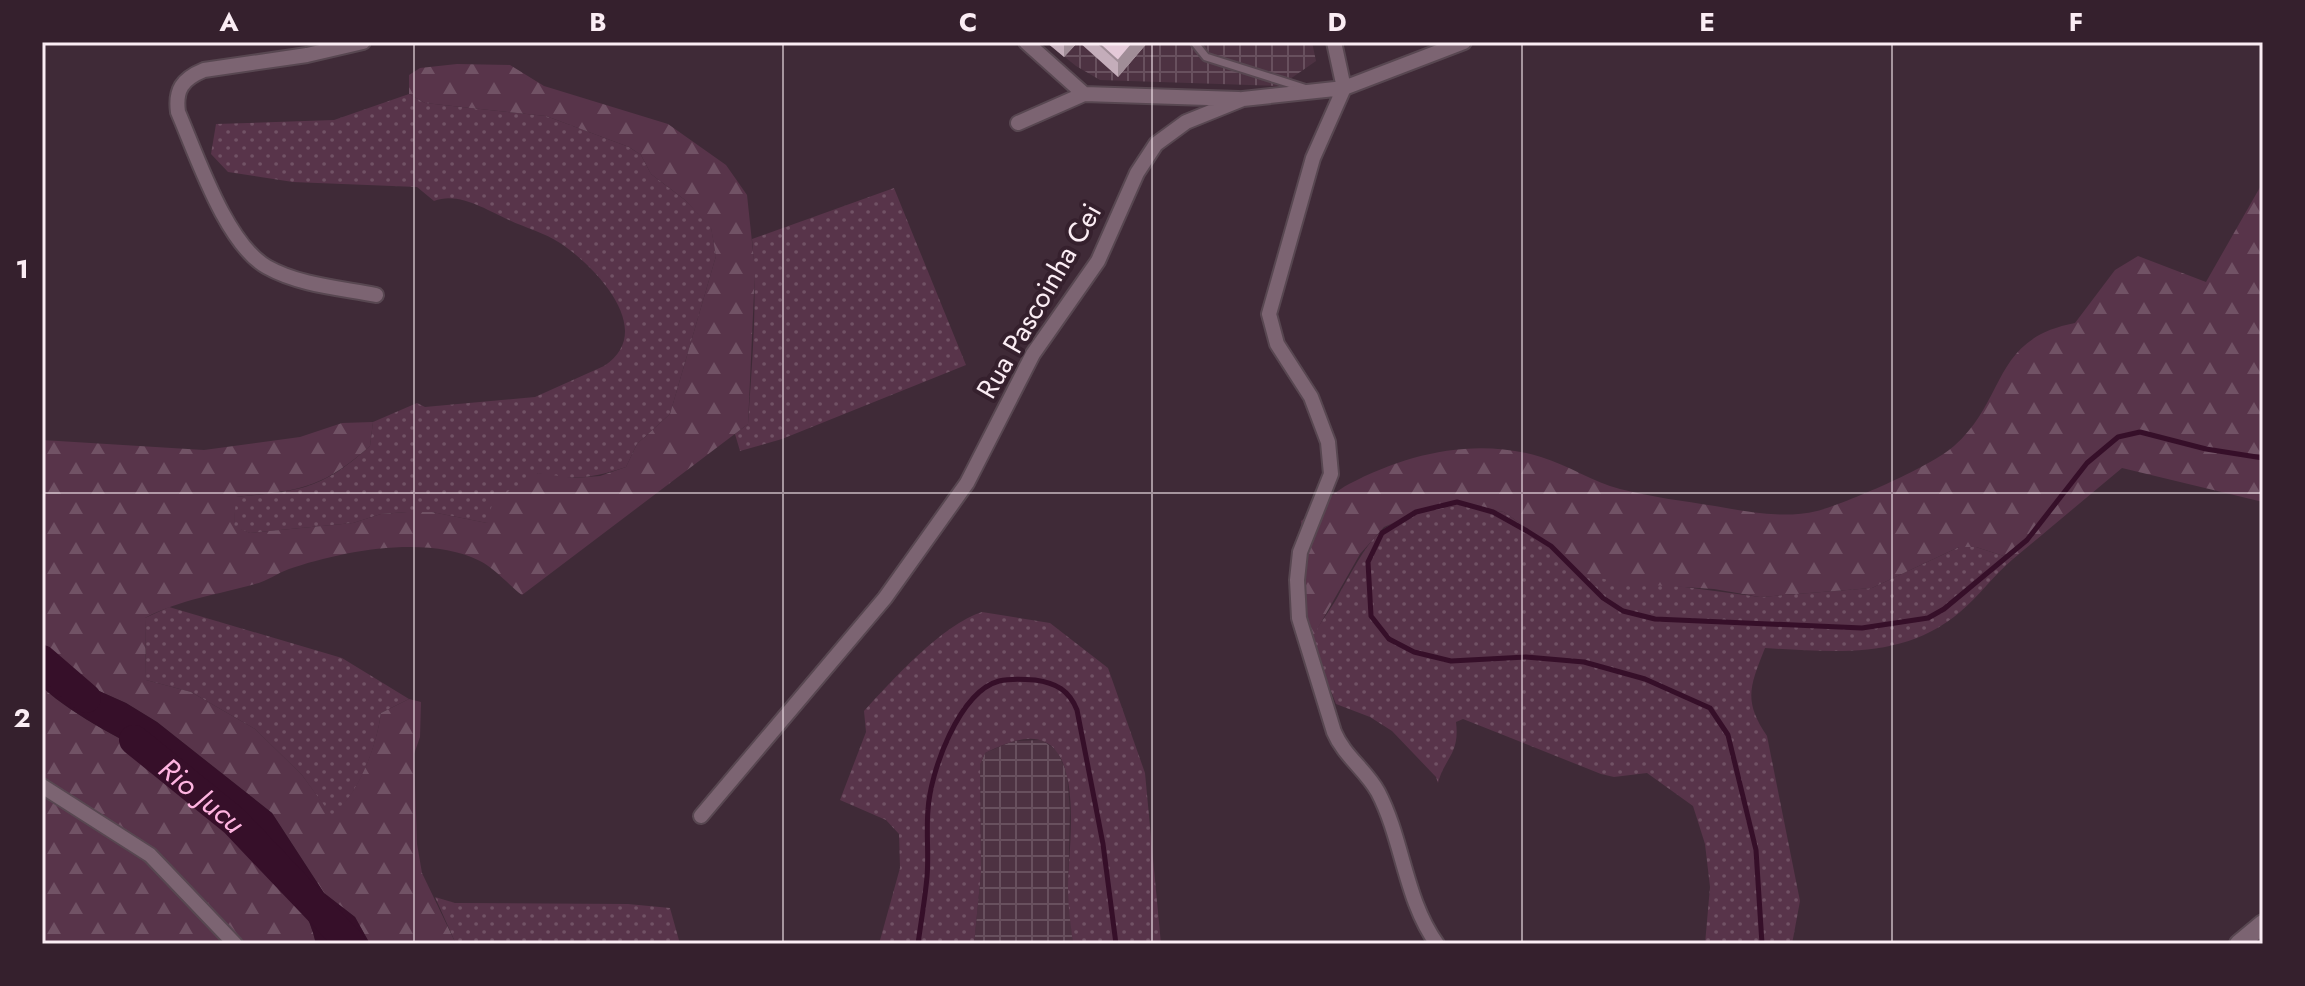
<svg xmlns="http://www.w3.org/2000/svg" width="2305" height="986" font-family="Jost,sans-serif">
  <defs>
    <pattern id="industrial-grid" width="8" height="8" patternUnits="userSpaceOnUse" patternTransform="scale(2)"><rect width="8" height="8" fill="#4d3242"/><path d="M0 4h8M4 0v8" fill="none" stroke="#68505e"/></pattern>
    <pattern id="grass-dots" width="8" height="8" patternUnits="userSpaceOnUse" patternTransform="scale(2)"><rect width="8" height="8" fill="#58344a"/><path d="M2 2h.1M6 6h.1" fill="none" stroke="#715265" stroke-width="1.8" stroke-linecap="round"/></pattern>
    <pattern id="forest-firs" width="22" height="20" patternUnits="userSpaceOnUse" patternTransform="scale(2)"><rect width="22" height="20" fill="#58344a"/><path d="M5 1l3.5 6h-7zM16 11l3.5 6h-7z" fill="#715265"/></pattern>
  </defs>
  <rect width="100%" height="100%" fill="#3f2a37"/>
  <!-- industrial -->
  <path fill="url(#industrial-grid)" d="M1046 42H1312L1316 61 1280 86 1100 80 1076 66Z
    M1042 740 1057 751 1067 773 1070 812 1068 892 1073 944H974L981 873 980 765 985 753 1013 741Z"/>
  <!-- grass -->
  <path fill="url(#grass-dots)" d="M409 94 425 103 546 116 629 147 641 155 651 174 685 200 711 227 716 256 670 414 637 444 626 467C597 477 569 482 538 473L487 523 432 512H407L381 514 353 523 250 533 234 527 235 497C300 491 321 490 370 446L373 422 417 403 425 407 535 397 604 366C658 331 595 266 560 243 545 233 526 228 509 220 487 210 458 191 434 201L417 187 293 182 228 172 211 154 216 124 334 120Z
    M894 188 966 365 782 439 740 451 735 434 748 424C752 363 758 300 752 239Z
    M1463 505 1504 512 1555 548 1579 573 1760 597 1872 588 1959 547H1976L2013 559C1994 575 1979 596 1960 612 1904 660 1834 652 1765 648 1750 686 1743 701 1767 736L1800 901 1792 944H1705L1710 887 1705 844 1693 806 1647 773 1614 777 1601 774 1463 719 1456 722C1460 754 1445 757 1438 783L1436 777 1392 731 1370 717 1336 704 1311 640C1318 625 1329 612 1337 598 1378 525 1378 519 1463 505Z
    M169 607 342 658 409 699 381 713C376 749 359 793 332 817L302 775 255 729 191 692 146 680 145 618Z
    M982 612 1050 623 1108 668 1145 773 1161 944H1073C1071 926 1068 907 1068 888 1068 853 1083 760 1045 742 1027 733 1002 745 985 753L980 765 981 873 974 944H879L900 868 899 834 886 820 840 800 866 732 864 711C892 680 943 624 982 612Z
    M435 897 455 903 628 904 670 908 680 944H456Z"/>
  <!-- forest -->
  <path fill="url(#forest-firs)" d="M457 64 510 65 544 86 668 124 726 165 747 195 755 270 748 424 522 595C509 585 494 568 480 561 428 534 341 551 289 569 278 573 267 581 255 584 217 595 181 599 145 618L146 680 191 692 255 729 302 775 332 816C359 793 376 748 381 713L409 699 421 702 420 737 414 754 417 844 422 873 456 944H370L355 917 324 893 272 813 157 722 126 703 52 670 42 658V440L204 450 300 437 342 423 373 422 370 446C320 490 300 490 236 497L234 526 250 533 353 523 381 514 407 512H432L487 523 493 501 538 473 574 478 600 476 626 467 637 444 670 414 716 256 711 228 685 200 651 174 641 155 629 147 546 116 425 103 409 94V75L420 68Z
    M2263 182V502L2122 468 2013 559 1976 547H1959L1872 588 1760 597 1714 589 1621 583 1579 573 1555 548 1504 512 1463 505 1414 514 1384 527 1360 554 1311 640 1304 626 1301 521C1316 510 1332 493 1349 484 1408 453 1476 437 1541 457 1568 465 1593 482 1620 489 1651 497 1683 501 1715 506 1748 512 1784 519 1817 511 1847 503 1932 466 1954 446 2008 398 1991 339 2075 323L2115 270 2138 256 2206 282Z
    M42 687C103 742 199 765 251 827 261 839 267 855 277 869 294 892 310 915 316 944H42Z"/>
  <!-- water -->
  <path fill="#360f29" d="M42 658 52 670 126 703 157 722 272 813 324 893 355 917 370 944H316C310 915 294 892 277 869 267 855 261 839 251 827 199 765 103 742 42 687Z"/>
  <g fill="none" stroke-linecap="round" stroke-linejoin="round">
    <!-- stream -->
    <path stroke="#360f29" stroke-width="5" d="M918 944C921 922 925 899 927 877 929 855 926 832 928 810 930 772 959 692 999 681 1011 678 1023 679 1035 680 1056 683 1069 690 1077 710L1103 844 1116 944
      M1762 944 1756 850 1728 735 1710 708 1645 679 1584 662 1526 657 1451 661 1414 652 1389 639 1371 616 1368 562 1382 533 1416 512 1457 502 1493 512 1527 531 1551 546 1603 598 1623 611 1655 619 1862 628 1928 618 1944 609 2027 540 2087 463 2118 437 2140 432 2206 449 2263 458"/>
    <!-- river -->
    <g stroke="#360f29" stroke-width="30">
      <path d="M42 660 86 698"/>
      <path id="s1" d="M134 740 234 821 351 944"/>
    </g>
    <defs>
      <path id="service" d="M1194 42 1206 57 1304 88"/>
      <path id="minor" d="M363 42 307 55 204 70C182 79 175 90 178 112 197 156 226 244 267 267 299 285 340 288 376 295
        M1026 42 1084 94
        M1334 42 1344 88 1313 158 1269 314 1277 344 1311 397 1328 442 1331 474 1300 552 1297 580 1299 618 1334 732C1344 756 1366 770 1378 792 1403 840 1405 900 1437 944
        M1018 123 1084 94 1239 99
        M42 786 150 855 235 944
        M701 816 885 598 967 483 1033 354 1098 261 1137 173 1156 144 1186 122 1243 99 1344 88 1464 42"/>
      <path id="tertiary" d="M2239 944 2263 924"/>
    </defs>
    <!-- service casing -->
    <use href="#service" stroke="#584751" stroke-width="11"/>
    <!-- minor casing -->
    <use href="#minor" stroke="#584751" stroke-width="18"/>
    <!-- tertiary casing -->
    <use href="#tertiary" stroke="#584751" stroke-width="22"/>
    <!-- service -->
    <use href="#service" stroke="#7c6472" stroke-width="7"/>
    <!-- minor -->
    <use href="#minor" stroke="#7c6472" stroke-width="14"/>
    <!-- tertiary -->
    <use href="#tertiary" stroke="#7c6472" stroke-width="18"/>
  </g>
  <!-- wall -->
  <path fill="#c4adba" d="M1046 42H1078L1064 57Z
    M1079 42H1148L1118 77Z"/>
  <!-- shaded-wall -->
  <path fill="#a08d97" d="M1064 42H1078L1064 57Z
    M1134 42H1148L1118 77V61Z"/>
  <!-- building -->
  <path fill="#e4c9d8" stroke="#a08d97" stroke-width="2" d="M1097 42H1134L1118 61Z"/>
  <!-- grid -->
  <path fill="none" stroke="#fbedf4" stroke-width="2" stroke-opacity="0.55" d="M414 42V944M783 42V944M1152 42V944M1522 42V944M1892 42V944M42 493H2263"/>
  <g text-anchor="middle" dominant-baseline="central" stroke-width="8" stroke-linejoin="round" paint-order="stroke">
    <!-- street labels -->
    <g font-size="28" fill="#fbedf4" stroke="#35202d">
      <text transform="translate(1039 301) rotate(-60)">Rua Pascoinha Cei</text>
    </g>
    <!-- water labels -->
    <g font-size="30" font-style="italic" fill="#feb4e0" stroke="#35202d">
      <text stroke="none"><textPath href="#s1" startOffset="88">Rio Jucu</textPath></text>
    </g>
  </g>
  <!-- border -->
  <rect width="2305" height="986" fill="none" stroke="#35202d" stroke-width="88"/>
  <rect x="44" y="44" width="2217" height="898" fill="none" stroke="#fbedf4" stroke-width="3"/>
  <g font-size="26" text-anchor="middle" font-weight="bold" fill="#fbedf4">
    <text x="229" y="31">A</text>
    <text x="598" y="31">B</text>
    <text x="968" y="31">C</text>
    <text x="1337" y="31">D</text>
    <text x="1707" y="31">E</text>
    <text x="2076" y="31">F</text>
    <text x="22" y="278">1</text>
    <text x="22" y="727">2</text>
  </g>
</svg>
